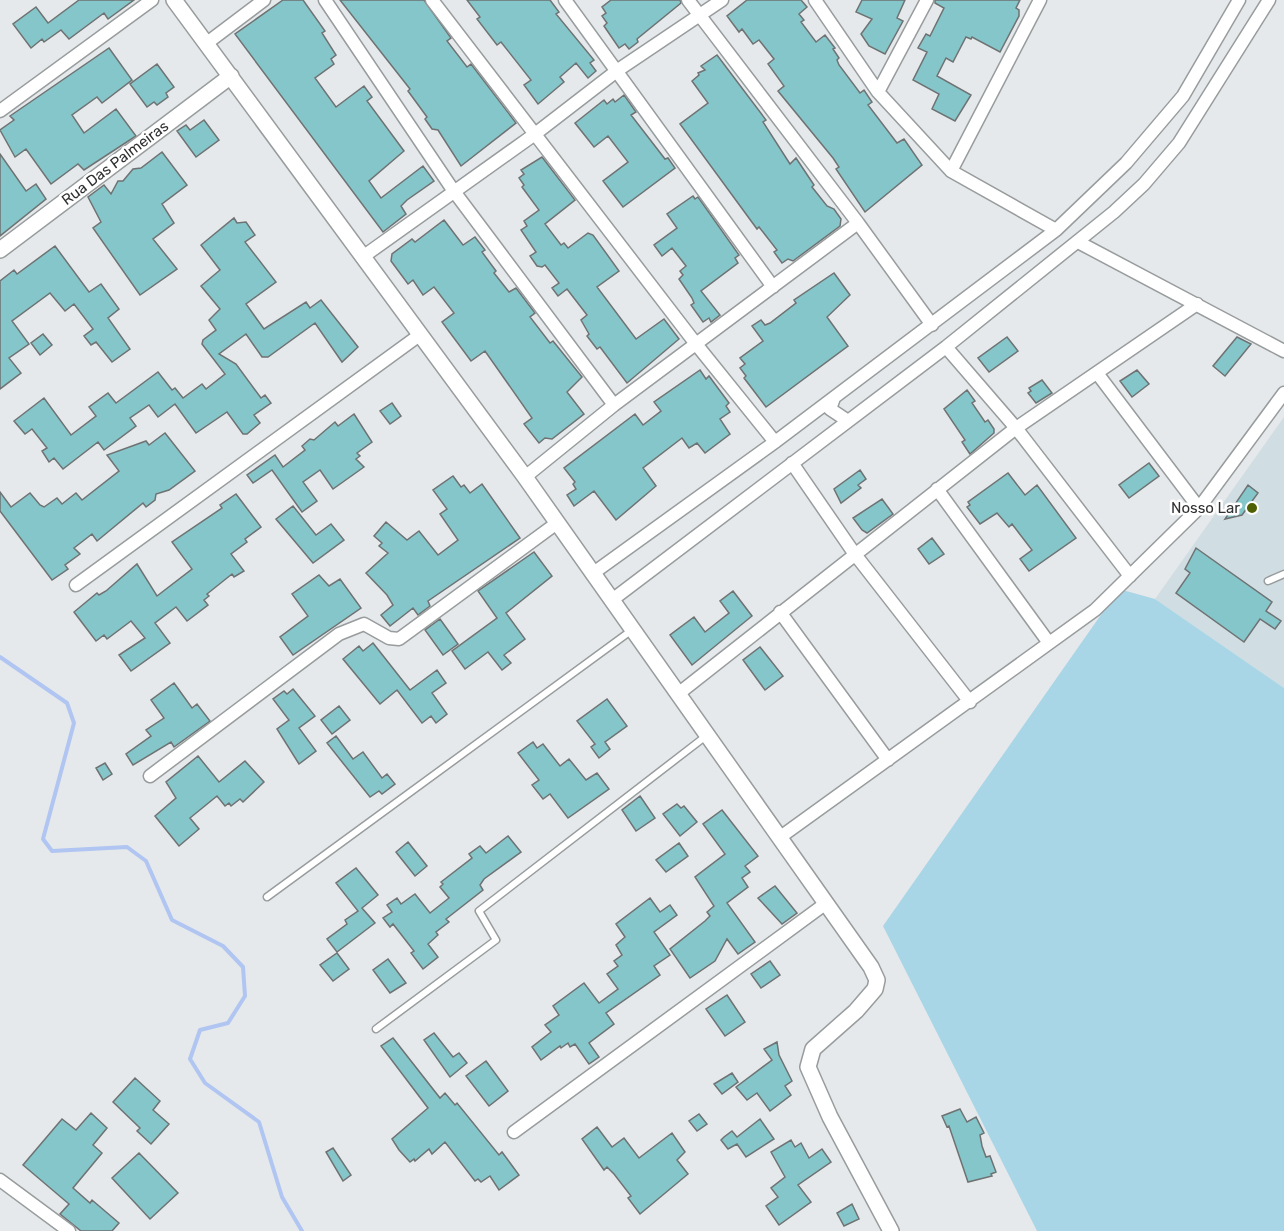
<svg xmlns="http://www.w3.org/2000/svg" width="1284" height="1231" font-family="Rubik,sans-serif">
  <rect width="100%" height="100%" fill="#e5e9eb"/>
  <!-- built -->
  <path fill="#d0dde2" d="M1284 417V688L1155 599Z"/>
  <!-- green -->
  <path fill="#a9d6e7" d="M1119 589 1155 599 1284 688V1231H1037L883 926Z"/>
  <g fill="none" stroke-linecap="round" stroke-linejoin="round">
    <!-- stream -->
    <path stroke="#b0c5f1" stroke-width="4" d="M0 657 67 703 74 723 43 839 52 851 127 847 146 861 172 920 223 946 243 967 245 996 228 1023 200 1030 190 1059 205 1083 259 1122 282 1197 302 1231"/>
  </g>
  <!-- building -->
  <path fill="#85c6cb" stroke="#6e7272" stroke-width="1.5" d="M79 0H134L108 19 104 13 69 39 61 30 44 42 42 39 31 48 13 24 36 7 48 23Z
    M283 0H303L325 31 322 33 336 55 331 59 334 64 315 78 336 107 364 86 372 97 367 101 404 151 369 181 381 198 423 166 434 181 407 200 401 206 406 214 383 232 235 34Z
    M340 0H424L451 38 447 41 467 67 471 64 516 123 461 166 438 130 432 129 425 119 427 117 408 91 410 89Z
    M467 0H550L559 12 556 14 594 60 590 63 596 71 588 78 576 63 560 77 564 82 538 104 524 85 531 80 501 42 497 45 477 19 480 17Z
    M611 0H680L681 3 637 39 638 42 629 49 625 44 619 48 604 26 607 23 602 16 606 13 602 7Z
    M747 0H801L807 7 799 14 804 20 801 22 816 42 825 35 835 48 833 49 839 58 837 60 839 65 860 93 864 90 872 102 868 105 897 143 904 139 922 165 865 212 836 169 839 167 833 158 778 91 784 86 768 64 774 59 759 40 753 44 742 29 739 32 727 16Z
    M862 0H905L897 18 903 21 885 54 869 46 861 34 872 19 856 12Z
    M935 0H1020L1016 8 1019 10V16L1000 52 972 37 971 39 966 37 953 62 946 58 937 76 971 95 955 121 932 109 939 94 913 80 927 52 918 48 926 34 930 36 944 8 935 3Z
    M109 48 132 80 102 103 97 97 72 115 84 133 116 109 136 136 84 170 78 164 51 184 26 149 15 157 0 130 14 120 10 116Z
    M717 55 766 120 763 122 790 164 796 158 814 185 812 187 827 206 834 209 841 219 840 226 793 261 788 259 782 263 774 252 777 250 759 227 757 229 680 124 708 103 692 81 699 75 698 73 705 70 701 66Z
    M157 64 174 87 166 93 168 97 157 105 154 102 147 107 130 84Z
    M624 95 636 112 631 115 665 159 668 158 675 168 623 207 603 181 628 162 608 136 594 147 575 123 604 100 607 104 613 99 615 102Z
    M204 120 219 140 196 157 177 131 186 125 190 130Z
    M162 152 187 185 162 204 174 223 153 239 177 269 140 295 93 228 101 222 88 197 104 185 111 194 118 181H123L133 169 141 168Z
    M0 154 26 191 36 184 46 199 0 236Z
    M542 157 575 200 545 224 561 245 564 243 568 248 588 233 593 235 619 271 597 287 636 339 664 319 679 339 627 383 600 347 597 349 587 336 589 334 581 320 587 315 567 289 558 296 552 288 559 283 545 265 542 267 537 266 530 256 536 252 521 230 527 226 524 221 539 210 522 187 524 185 519 178 524 174 521 170Z
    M693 196 695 199 698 197 739 255 735 258 738 263 701 291 720 315 711 322 709 318 703 322 691 305 694 303 692 298 679 279 683 275 680 271 686 266 672 248 662 256 654 245 677 228 667 214Z
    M234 218 237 223 246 222 255 235 245 242 276 282 246 304 264 329 306 302 310 308 321 300 358 347 342 362 315 323 268 357H262L246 334 219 354 236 364 261 398 265 395 271 403 254 415 260 423 247 434H243L227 412 196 433 175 404 158 417 149 405 130 418 136 426 104 450 98 442 63 469 54 458 49 462 42 451 47 448 32 429 25 434 14 421 44 398 71 435 96 416 89 407 108 393 116 403 158 372 172 390 175 388 183 398 202 384 206 389 225 374 202 344 203 340 216 330 209 320 220 309 201 286 220 270 201 245Z
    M444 220 463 245 475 237 485 250 482 252 496 271 494 273 509 292 516 288 535 313 530 317 550 343 553 341 582 377 567 392 584 414 552 439 545 438 539 443 524 424 532 418 485 351 471 361 442 322 454 313 434 287 423 295 413 280 408 284 391 261 392 254 412 239 415 242Z
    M55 246 89 292 101 284 119 309 108 318 130 349 112 362 96 342 91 345 84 336 93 329 74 304 65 311 50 293 12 321 29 344 9 358 21 373 0 389V281L14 270 17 274Z
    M834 273 850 295 827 317 848 346 766 407 744 378 746 376 740 368 745 364 740 358 763 341 752 326 761 320 765 325 770 323 796 303 794 300Z
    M43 334 52 345 40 355 31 343Z
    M1007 337 1018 351 989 372 978 358Z
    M1237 337 1251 344 1225 376 1213 366Z
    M700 370 706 379 709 376 729 403 726 406 730 412 720 419 730 434 705 453 697 443 689 448 682 438 643 468 656 486 616 520 594 491 574 506 567 495 576 489 573 484 575 482 564 468 635 414 643 425 661 411 654 402Z
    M1137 370 1149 384 1132 397 1120 381Z
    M1042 380 1052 393 1036 403 1028 393 1031 391 1029 388Z
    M967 390 975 401 972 403 985 422 988 420 994 429V433L970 454 962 442 965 440 944 409Z
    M392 403 401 416 390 424 380 411Z
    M354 414 372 442 357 453 360 456 356 459 364 467 333 489 320 470 303 482 317 501 302 512 272 470 253 483 247 475 275 455 283 467 305 450 302 446 310 439 314 440 335 422 338 426Z
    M165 433 195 471 169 490 156 494 155 500 146 507 143 503 97 541 92 534 74 548 80 554 65 565 68 569 52 580 0 511V492L11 507 30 493 40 505 44 507 57 498 62 504 76 493 82 500 119 471 107 455 146 441 149 445Z
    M1149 463 1159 476 1129 498 1119 485Z
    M860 470 866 479 858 485 861 488 841 503 834 489Z
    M1008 473 1025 495 1037 485 1076 538 1029 571 1020 559 1032 550 1012 524 1009 527 997 513 980 524 967 507 970 505 968 502Z
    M453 476 461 487 464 485 470 493 482 484 520 538 428 601 430 606 418 615 413 608 390 626 381 615 393 605 387 595 366 573 388 553 379 546 382 543 374 536 386 522 407 540 419 531 438 555 458 540 440 514 447 509 433 490Z
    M1248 485 1258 493 1242 515 1225 519Z
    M236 494 261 527 245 539 247 542 231 554 244 571 234 577 232 574 207 594 209 596 204 600 208 605 187 621 176 607 155 623 170 643 131 671 119 655 145 638 131 621 107 639 104 635 96 641 74 612 97 593 99 595 106 591 137 564 157 596 192 569 172 542 222 508 220 505Z
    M882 499 893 514 867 533 862 530 853 518Z
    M293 506 316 535 331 524 344 540 313 563 276 519Z
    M932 538 944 554 929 564 918 549Z
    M1196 548 1272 602 1266 611 1281 621 1275 629 1260 619 1244 642 1176 593 1190 573 1185 569Z
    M534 552 552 576 506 613 525 639 504 655 511 663 502 670 488 652 465 669 452 651 497 618 478 591Z
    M319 575 329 586 340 579 361 608 293 655 280 637 308 616 292 594Z
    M733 591 752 616 692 665 670 635 694 617 705 632 729 613 720 601Z
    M440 619 458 644 443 655 425 630Z
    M373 643 410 690 437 670 446 683 432 693 447 714 436 723 431 716 422 723 397 690 380 704 343 659 359 646 363 651Z
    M760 647 783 676 765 690 743 660Z
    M174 683 192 708 197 704 210 721 174 747 171 742 133 765 126 754 151 736 146 730 164 718 151 700Z
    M293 689 315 716 299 728 316 751 299 764 277 729 289 720 273 699 284 691 287 694Z
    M607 699 627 726 605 742 610 749 599 758 591 747 595 744 577 721Z
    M339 706 350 720 332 734 321 720Z
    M336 736 353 759 363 752 382 778 387 774 395 784 382 794 379 791 370 797 327 743Z
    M533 742 537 748 543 744 560 766 569 759 586 780 597 773 609 789 568 818 550 794 543 799 532 785 539 780 518 753Z
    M198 756 219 782 245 761 264 782 243 802 240 799 231 806 229 803 225 806 217 796 190 818 199 829 179 846 155 816 176 798 166 782Z
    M105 763 112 774 103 780 96 768Z
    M640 796 655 818 636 831 622 810Z
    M677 804 681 808 684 806 697 822 680 836 663 814Z
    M722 810 758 856 745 866 750 872 742 878 748 887 727 903 755 942 738 954 727 939 715 961 690 978 670 949 705 921 710 916 707 912 714 906 695 877 725 854 703 824Z
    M508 836 521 852 484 879 480 885 483 890 446 919 449 922 436 932 438 935 428 944 438 957 423 969 411 953 414 951 393 924 390 927 383 918 392 912 387 905 397 898 401 904 415 894 430 913 449 898 440 887 443 884 441 882 472 858 469 854 480 846 486 853Z
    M408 842 427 866 415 876 396 852Z
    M679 843 688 856 666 872 656 860Z
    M356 868 378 895 362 908 375 923 337 952 327 939 347 924 345 920 358 911 336 883Z
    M775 886 797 913 782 924 758 898Z
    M650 898 660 912 670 905 677 915 654 932 670 955 654 966 660 975 606 1013 614 1024 589 1043 599 1057 589 1064 575 1044 570 1047 568 1043 561 1048 560 1046 541 1060 532 1047 551 1032 545 1025 559 1015 553 1006 584 983 599 1003 618 989 607 974 618 966 614 961 622 955 616 945 625 937 616 924Z
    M337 953 349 969 333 981 320 965Z
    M388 959 406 983 390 993 373 970Z
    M770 961 780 975 761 988 751 974Z
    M727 995 745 1022 725 1036 706 1009Z
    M434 1033 453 1057 459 1053 467 1063 450 1077 424 1040Z
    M393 1038 440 1098 445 1093 455 1105 457 1103 499 1155 502 1152 519 1175 499 1190 490 1176 481 1182 478 1179 475 1181 445 1142 432 1154 429 1149 415 1161 414 1159 410 1162 399 1150 392 1139 428 1108 381 1046Z
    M777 1042 779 1055 792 1081 785 1086 791 1095 770 1111 757 1093 747 1100 736 1087 772 1060 764 1049Z
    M486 1061 508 1091 489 1106 466 1076Z
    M732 1073 738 1082 722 1094 714 1084Z
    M135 1078 160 1101 153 1110 169 1124 151 1144 137 1131 140 1128 113 1102Z
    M960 1109 967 1122 976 1117 984 1133 980 1135 982 1146 986 1157 990 1156 996 1172 991 1174 992 1176 968 1182 949 1126 947 1127 942 1116Z
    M91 1113 107 1128 93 1145 102 1153 73 1188 90 1203 92 1200 119 1223 112 1231H81L60 1214 69 1204 23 1165 62 1119 76 1130Z
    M699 1114 707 1124 697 1131 689 1121Z
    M760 1119 774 1139 746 1157 737 1144 728 1149 721 1140 724 1137 732 1131 737 1137Z
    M597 1127 612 1147 624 1138 639 1158 672 1133 685 1152 677 1160 688 1174 640 1214 628 1198 631 1196 614 1174 607 1167 604 1170 582 1139Z
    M791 1140 795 1147 801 1143 809 1158 822 1149 831 1162 798 1185 811 1202 779 1225 766 1206 778 1197 771 1188 785 1177 771 1152Z
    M333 1148 351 1175 343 1181 326 1152Z
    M139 1153 178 1193 150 1219 112 1178Z
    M852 1204 859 1219 844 1226 837 1213Z"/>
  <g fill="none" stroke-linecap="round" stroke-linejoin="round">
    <defs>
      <path id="service" d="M1268 581 1284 574
        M267 897 632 630
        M376 1029 496 940 479 911 706 736"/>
      <path id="minor" d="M325 0 453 190 614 405
        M432 0 696 344 775 442
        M565 0 773 287
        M688 0 858 223 932 325
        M815 0 878 92 951 171 1056 230
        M207 43 264 0
        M878 92 927 0
        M0 111 152 0
        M951 171 1040 0
        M1078 242 1284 351
        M364 256 535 134 618 70 722 0
        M946 347 1016 428 1130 576
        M1097 373 1199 508
        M834 398 830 409 848 421
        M792 463 854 553 970 702
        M525 477 614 405 858 223
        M937 489 1049 643
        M592 574 775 442 1056 230 1126 163 1183 96 1239 0
        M76 585 421 334
        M612 600 946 347 1114 212 1144 184 1179 143 1269 0
        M780 612 888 760
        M678 694 1016 428 1197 304
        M150 776 339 634 364 624 389 638 399 639 557 523
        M779 838 1095 610 1199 508 1284 393
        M514 1132 825 904
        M0 1180 69 1231"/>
      <path id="tertiary" d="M174 0 525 477 871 967 877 980 875 989 856 1011 813 1049 808 1067 830 1117 891 1231
        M0 250 231 76"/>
    </defs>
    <!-- service casing -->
    <use href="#service" stroke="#989c9d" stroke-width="9"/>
    <!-- minor casing -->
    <use href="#minor" stroke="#989c9d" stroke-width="15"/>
    <!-- tertiary casing -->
    <use href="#tertiary" stroke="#989c9d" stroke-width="18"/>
    <!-- service -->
    <use href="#service" stroke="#fff" stroke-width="6"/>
    <!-- minor -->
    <use href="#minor" stroke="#fff" stroke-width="12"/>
    <!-- tertiary -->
    <use href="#tertiary" stroke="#fff" stroke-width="15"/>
  </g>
  <!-- markers -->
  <circle fill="#4f6004" stroke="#fff" stroke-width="2" cx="1252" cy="508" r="6"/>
  <g text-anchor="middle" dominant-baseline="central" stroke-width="5" stroke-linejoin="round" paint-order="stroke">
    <!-- street labels -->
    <g font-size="15" fill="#2f3031" stroke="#fff">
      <text transform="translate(115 163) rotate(-37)">Rua Das Palmeiras</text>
    </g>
    <!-- poi labels -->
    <g font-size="15" fill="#2f3031" stroke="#fff" text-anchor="end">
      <text x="1240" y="508">Nosso Lar</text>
    </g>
  </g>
</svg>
